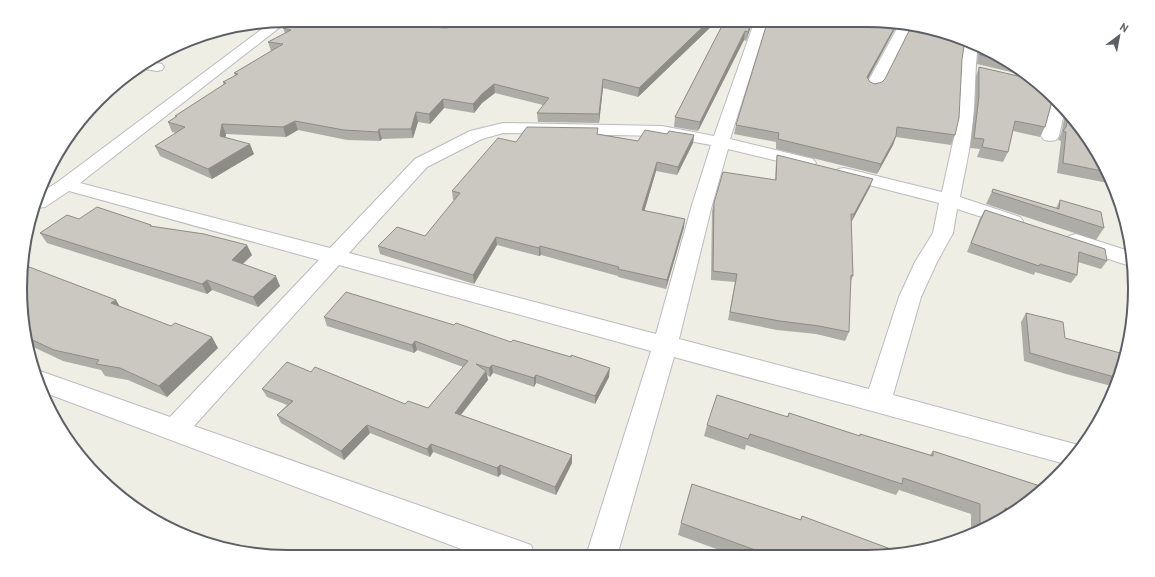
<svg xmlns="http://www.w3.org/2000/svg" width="1155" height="577" font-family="'PT Sans',sans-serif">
  <rect width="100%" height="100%" fill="#efeee4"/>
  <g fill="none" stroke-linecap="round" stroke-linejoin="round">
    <defs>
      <path id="minor" d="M755 20H768L730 139 813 159 816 163 813 167 807 168 728 149 712 205 679 339 869 389 899 297 915 262 933 233 939 203 838 177 835 173 838 169 844 168 942 192 956 128 959 96 960 68 965 40 978 45C974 72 976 100 972 128 970 151 964 174 960 197L1020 217 1023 221 1020 225 1013 227 957 209 953 233 937 262 921 297 893 395 1082 446 1069 465 674 357 617 556H586L651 351 339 265 194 426 520 541 531 545 535 556H480L43 392 37 372 40 371 170 417 319 260 69 191 45 207 36 208 42 192 59 181 270 23 282 21 284 24 80 183 330 248 415 159 470 131 503 123 662 126 714 136ZM503 133 662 136 711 145 692 205 656 334 349 253 427 167 482 139Z
        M900 23 912 25 881 87 878 90 873 92 868 90 865 87Z
        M150 62 162 64 164 67 162 70 157 71 138 68Z
        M1055 99 1065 109 1059 136 1056 140 1050 141 1044 140 1041 136 1051 103Z
        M1076 234 1132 252 1133 267 1069 246 1066 241 1069 236Z"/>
    </defs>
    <!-- minor casing -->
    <use href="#minor" stroke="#b9bbc1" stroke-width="2"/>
    <!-- minor -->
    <use href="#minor" fill="#fff" fill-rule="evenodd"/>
  </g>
  <!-- wall -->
  <path fill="#aeaca6" d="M370 20H718L638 97 603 88 599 123 538 122 537 113 543 105 495 93 482 103 474 113 444 108 430 124 418 122 413 138 382 139 380 141 347 140 298 130 286 137 226 134 225 138 254 154 212 179 160 156 155 146 176 133 172 132 168 122 176 117 175 116 224 85 223 82 235 76 234 73 271 51 268 42 285 33 283 28H446L451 27 447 26Z
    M725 20H753L746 41 744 40 698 131 674 127 675 117Z
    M884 21 898 23 868 79 870 82 875 84 962 59 955 135 951 145 896 137 893 145 877 174 776 149V142L734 134 736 125Z
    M979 45 985 48 1031 77 977 64Z
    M979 67 1035 80 1054 98 1053 100 1045 127 1040 137 1013 131 1008 152 1003 162 977 157 980 149 970 148 975 105 976 76Z
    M1066 110 1099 154 1113 184 1057 173 1061 141 1058 140 1061 134Z
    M598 134 638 141 667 134 694 135 693 143 677 175 656 171 644 211 684 227 666 289 618 277V276L541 255 539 256 497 245 474 284 380 254 378 246 425 236 455 200H453L452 191 516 142Z
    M777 155 870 187 851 222 853 276 850 283 849 332 845 341 816 334 777 330 728 320 735 282 711 280 712 211 714 203 775 180 776 163Z
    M993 189 1056 208 1060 200 1104 228 1096 240 986 204Z
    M985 210 1107 261 1101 269 1078 262 1077 275 1071 283 1035 272 1034 275 967 252 980 218Z
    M79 219 151 225 152 226 252 255 243 264 280 286 258 307 212 290 207 294 47 243 40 233Z
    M116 300 120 307 218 348 167 397 128 380 105 376 101 370 63 361 29 345 22 323Z
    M1026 313 1065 338 1125 360 1115 387 1066 374 1024 361 1021 322Z
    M324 317 609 377 595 404 536 383 534 387 493 373 490 377 487 375 488 380 461 415 572 455V463L556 495 501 474 498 477 433 452 430 457 370 433 344 460 281 423 277 415 287 405 267 397 262 389 311 372 405 404 428 408 463 367 417 350 414 353 327 326Z
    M789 413 860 436V434L930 455 933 451 1043 487 1016 512 971 535V514L899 490 896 495 746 445 745 450 704 436 707 425 787 417Z
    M802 516 901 555H733L678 535 681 523 800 520Z"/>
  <!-- shaded-wall -->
  <path fill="#8d8c87" d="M710 20H718L638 97 639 88Z
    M752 20H753L746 41 748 32Z
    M897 23H898L864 86 867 77Z
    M745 31 744 40 698 131 700 122Z
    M143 66 145 71 96 103 125 76Z
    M603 79V88L599 123V114Z
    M494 84 495 93 482 103 474 113 473 104 482 94Z
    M443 99 444 108 430 124 429 114Z
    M416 112 418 122 413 138 411 129Z
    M295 121 298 130 286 137 283 127Z
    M222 124 226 134 224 146 220 136Z
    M379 129 382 139 380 141 378 132Z
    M694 135 693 143 677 175 678 167Z
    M896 136 893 145 877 174 881 164Z
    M250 144 254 154 212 179 208 169Z
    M657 162 656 171 642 219V210Z
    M873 179 870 187 851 223 854 214Z
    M685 219 684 227 666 289 667 280Z
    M496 237 497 245 474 284 473 275Z
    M247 245 252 255 236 270 232 260Z
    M540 246 541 255 539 256V248Z
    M276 276 280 286 258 307 253 297Z
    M207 280 212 290 207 294 202 284Z
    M116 300 123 312 111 303Z
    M212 337 218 348 167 397 159 386Z
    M415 341 417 350 414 353 412 345Z
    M492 365 493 373 490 377 489 368Z
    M610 368 609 377 595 404V396Z
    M486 371 488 380 456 421 455 413Z
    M536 375V383L534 387V378Z
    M367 425 370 433 344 460 341 451Z
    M431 444 433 452 430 457 427 449Z
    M572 455V463L556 495 555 487Z
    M500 465 501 474 498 477 497 468Z"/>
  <!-- building -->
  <path fill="#cac8c1" stroke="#8d8c87" d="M298 20H320L446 28 451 27 454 23 453 20H710L639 88 603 79 599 114 537 113 549 98 494 84 482 94 473 104 443 99 429 114 416 112 411 129H379L378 132 344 130 295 121 283 127 222 124 220 136 250 144 208 169 155 146 185 127 168 122 177 116H175L226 83 223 82 238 74 234 73 283 44 268 42 291 30 283 28Z
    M725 20H752L748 32 745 31 700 122 675 117Z
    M768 20 884 21 897 23 867 77 870 82 875 84 882 82 885 79 912 25 936 29 965 40 962 59 959 118 955 135 897 127 896 136 881 164 778 139 779 133 736 125Z
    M982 46 985 48 1007 61 980 55Z
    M979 67 1035 80 1053 97 1045 127 1015 121 1008 152 982 147 984 139 974 138 979 96Z
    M1069 112 1099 154 1107 172 1063 163 1066 132 1063 131 1066 127Z
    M527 127 598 128 597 134 638 141 645 130 667 134 669 131 694 135 678 167 657 162 642 210 685 219 667 280 618 269 619 267 540 246 539 248 496 237 473 275 378 246 397 227 425 236 460 193 452 191 498 138 516 142Z
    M777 155 873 179 854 214H851L853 276 851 275 849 332 819 326 780 321 730 312 737 274 713 271 714 203 723 172 776 180Z
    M993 189 1059 209 1060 200 1101 212 1104 228 992 192Z
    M97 207 151 225 150 226 204 234 247 245 232 260 276 276 253 297 207 280 202 284 40 233 67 215 79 219Z
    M985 210 1105 249 1107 261 1079 252 1077 275 1040 264 1039 266 971 243Z
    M24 265 116 300 111 303 171 326 175 323 212 337 159 386 120 368 96 364 99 360 54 350 26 337 22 323Z
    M346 292 454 325 456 323 511 342 513 340 571 357V355L610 368 595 396 536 375 534 378 492 365 489 368 476 364 486 371 455 413 572 455 555 487 500 465 497 468 431 444 427 449 367 425 341 451 277 415 293 401 262 389 287 362 311 372 315 367 405 404 408 401 428 408 468 361 415 341 412 345 324 317Z
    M1026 313 1063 322 1065 338 1124 354 1125 360 1118 378 1072 365 1030 353Z
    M717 395 788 417 789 413 860 436V434L933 456V451L1043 487 1016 511 1005 508V517L980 531V504L903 478 902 484 750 434 748 439 707 425Z
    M692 484 801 520 802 516 904 554 901 555H769L681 523Z"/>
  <!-- crop -->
  <path d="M0 0H1155V577H0ZM288 27H867A261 261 0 0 1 1128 288V289A261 261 0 0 1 867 550H288A261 261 0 0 1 27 289V288A261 261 0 0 1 288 27Z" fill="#fff" fill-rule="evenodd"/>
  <path fill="none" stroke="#5c5f65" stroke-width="2" d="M288 27H867A261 261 0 0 1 1128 288V289A261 261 0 0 1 867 550H288A261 261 0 0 1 27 289V288A261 261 0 0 1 288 27Z"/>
  <!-- north arrow -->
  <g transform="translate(1119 36) rotate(32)" stroke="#ffffff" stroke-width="3" paint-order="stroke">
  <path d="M0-3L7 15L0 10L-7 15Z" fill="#5c5f65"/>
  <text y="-6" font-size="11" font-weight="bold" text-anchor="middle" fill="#5c5f65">N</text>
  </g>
</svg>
